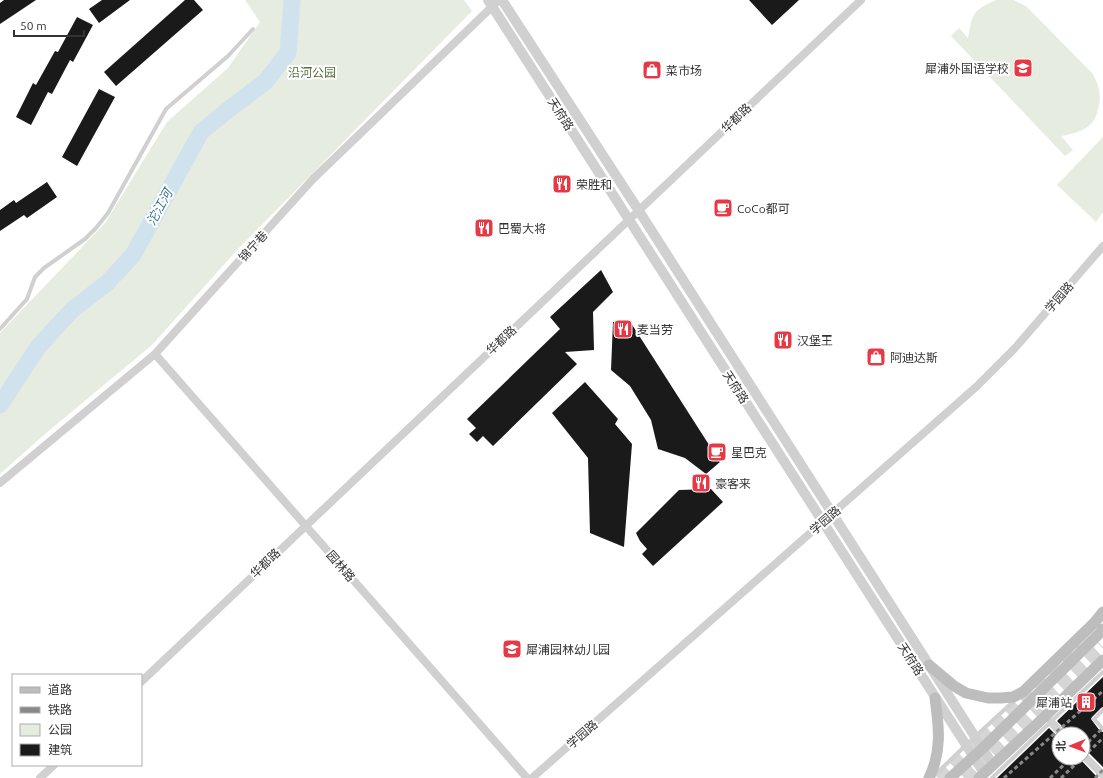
<svg xmlns="http://www.w3.org/2000/svg" width="1103" height="778" font-family="Ubuntu,'Noto Sans SC',sans-serif">
  <rect width="100%" height="100%" fill="#fff"/>
  <!-- green -->
  <path fill="#e6ecdf" d="M245 0H464L472 11 237 250 152 345 45 434 0 474V333L105 223 167 122 228 68 260 22Z
    M996 0H1013L1026 6 1092 73C1099 85 1102 95 1098 109 1097 111 1097 115 1095 118 1089 130 1074 134 1061 136L1073 150 1065 156 951 36 959 28 968 38C973 14 971 11 996 0Z
    M1103 137V212L1096 222 1057 185Z"/>
  <g fill="none" stroke-linecap="round" stroke-linejoin="round">
    <!-- river -->
    <path stroke="#cfe2ee" stroke-width="17" d="M0 405 38 347 72 310 107 283 133 255 201 132 233 106 265 82 288 53 292 0"/>
  </g>
  <!-- building -->
  <path fill="#1a1a1a" d="M4 0H36L0 24V3Z
    M102 0H130L99 23 89 9Z
    M185 0H194L203 10 116 86 104 72Z
    M749 0H799L772 25Z
    M77 17 93 25 73 62 70 60 52 94 48 92 31 125 16 117 33 83 36 85 55 51 58 52Z
    M99 89 115 97 77 166 62 157Z
    M47 182 57 197 27 218 24 215 0 231V210L14 200 16 203Z
    M601 270 613 292 593 312 594 350 565 352 577 364 493 446 483 436 477 442 469 434 476 428 467 419 560 329 550 317Z
    M613 322 631 323 720 462 706 474 685 458 658 449 651 420 630 386 611 370Z
    M585 382 618 419 615 424 632 444 624 547 590 533 588 458 552 413Z
    M711 489 723 502 653 566 642 554 647 549 640 541 636 533 679 490Z
    M1103 677V707L1101 708 1092 717 1091 719 1100 731 1103 732V767L1087 751 1083 750V734H1067L1066 730 1057 721Z
    M1049 728 1059 738V758H1079L1098 778H997Z"/>
  <g fill="none" stroke-linecap="round" stroke-linejoin="round">
    <!-- trunk-tunnel -->
    <path stroke="#d6d6d6" stroke-width="13" stroke-dasharray="13 6" stroke-linecap="butt" d="M938 778 1080 646
      M964 778 1103 647"/>
    <!-- service -->
    <path stroke="#d0d0d0" stroke-width="4" d="M0 329 27 299 35 277 44 268 85 239 96 228 108 213 166 109 228 56 253 29
      M1103 710 1094 719 1103 729
      M935 775 966 745 1016 699
      M992 778 1103 672"/>
    <!-- minor -->
    <path stroke="#d0d0d0" stroke-width="8" d="M155 354 527 778
      M0 483 155 354 313 179 499 0
      M141 682 861 0
      M1051 722 1062 734
      M1083 755 1103 775
      M40 778 54 765
      M532 778 976 387 1016 347 1103 246"/>
    <!-- tertiary -->
    <path stroke="#d0d0d0" stroke-width="10" d="M488 0 984 773
      M502 0 639 211 993 765"/>
    <!-- secondary -->
    <path stroke="#bdbdbd" stroke-width="11" d="M929 665 954 686 966 693 988 698H1001L1013 697 1023 692 1095 622 1103 612
      M929 778C942 751 939 727 935 698
      M950 778 983 748 1100 633 1103 629
      M979 778 1037 724 1103 660"/>
    <!-- rail -->
    <path stroke="#888" stroke-width="3" stroke-dasharray="4 3" stroke-linecap="butt" d="M1083 747 1103 728
      M1083 757 1103 738
      M1004 778 1103 691
      M1050 778 1071 758
      M1061 778 1082 758
      M1095 778 1103 770"/>
  </g>
  <!-- icons -->
  <defs>
    <symbol id="school-square" viewBox="-11 -11 22 22"><rect x="-9" y="-9" width="18" height="18" rx="4" fill="#e63946" stroke="#fff"/><path d="M0-5L7-2L0 1L-7-2ZM-4 1L0 2.5L4 1V4Q0 6-4 4Z" fill="#fff"/></symbol>
    <symbol id="shop-square" viewBox="-11 -11 22 22"><rect x="-9" y="-9" width="18" height="18" rx="4" fill="#e63946" stroke="#fff"/><path d="M-5-2.5h2.3a2.7 3.5 0 0 1 5.4 0H5L5.5 6h-11ZM-1.5-2.5h3a1.5 2.3 0 0 0-3 0Z" fill="#fff"/></symbol>
    <symbol id="restaurant-square" viewBox="-11 -11 22 22"><rect x="-9" y="-9" width="18" height="18" rx="4" fill="#e63946" stroke="#fff"/><path d="M-5-6h1v4h1v-4h1v4h1v-4h1v5L-1.5 .5V6h-2V.5L-5-1ZM5-6V6H3V1.5H1.5Q1.5-4 5-6Z" fill="#fff"/></symbol>
    <symbol id="cafe-square" viewBox="-11 -11 22 22"><rect x="-9" y="-9" width="18" height="18" rx="4" fill="#e63946" stroke="#fff"/><path d="M-5.5-4.5H6V0H3Q3 3.5 0 3.5H-2.5Q-5.5 3.5-5.5 0ZM3-3.2v2h1.7v-2ZM-6 4.5H4V6H-6Z" fill="#fff"/></symbol>
    <symbol id="building-square" viewBox="-11 -11 22 22"><rect x="-9" y="-9" width="18" height="18" rx="4" fill="#e63946" stroke="#fff"/><path d="M-4-6H4V6H1V3H-1V6H-4ZM-2.5-4.3h1.7v1.8h-1.7ZM.8-4.3h1.7v1.8H.8ZM-2.5-1h1.7V.8h-1.7ZM.8-1h1.7V.8H.8Z" fill="#fff"/></symbol>
  </defs>
  <g fill-rule="evenodd">
    <use href="#school-square" x="1012" y="57" width="22" height="22"/>
    <use href="#shop-square" x="641" y="59" width="22" height="22"/>
    <use href="#restaurant-square" x="551" y="173" width="22" height="22"/>
    <use href="#cafe-square" x="712" y="197" width="22" height="22"/>
    <use href="#restaurant-square" x="473" y="217" width="22" height="22"/>
    <use href="#restaurant-square" x="612" y="318" width="22" height="22"/>
    <use href="#restaurant-square" x="772" y="329" width="22" height="22"/>
    <use href="#shop-square" x="865" y="346" width="22" height="22"/>
    <use href="#cafe-square" x="706" y="441" width="22" height="22"/>
    <use href="#restaurant-square" x="690" y="472" width="22" height="22"/>
    <use href="#school-square" x="501" y="638" width="22" height="22"/>
    <use href="#building-square" x="1075" y="691" width="22" height="22"/>
  </g>
  <g text-anchor="middle" dominant-baseline="central" stroke-width="4" stroke-linejoin="round" paint-order="stroke">
    <!-- poi labels -->
    <g font-size="12" fill="#333" stroke="#fff" text-anchor="start">
      <text x="1009" y="68" text-anchor="end">犀浦外国语学校</text>
      <text x="666" y="70">菜市场</text>
      <text x="576" y="184">荣胜和</text>
      <text x="737" y="208">CoCo都可</text>
      <text x="498" y="228">巴蜀大将</text>
      <text x="637" y="329">麦当劳</text>
      <text x="797" y="340">汉堡王</text>
      <text x="890" y="357">阿迪达斯</text>
      <text x="731" y="452">星巴克</text>
      <text x="715" y="483">豪客来</text>
      <text x="526" y="649">犀浦园林幼儿园</text>
      <text x="1072" y="702" text-anchor="end">犀浦站</text>
    </g>
    <!-- park labels -->
    <g font-size="12" fill="#56703f" stroke="#fff">
      <text x="312" y="72">沿河公园</text>
    </g>
    <!-- street labels -->
    <g font-size="12" fill="#333" stroke="#fff">
      <text transform="translate(561 114) rotate(57)">天府路</text>
      <text transform="translate(736 118) rotate(-44)">华都路</text>
      <text transform="translate(253 246) rotate(-48)">锦宁巷</text>
      <text transform="translate(1059 297) rotate(-49)">学园路</text>
      <text transform="translate(501 340) rotate(-43)">华都路</text>
      <text transform="translate(736 387) rotate(57)">天府路</text>
      <text transform="translate(825 520) rotate(-41)">学园路</text>
      <text transform="translate(265 563) rotate(-44)">华都路</text>
      <text transform="translate(341 566) rotate(49)">园林路</text>
      <text transform="translate(911 659) rotate(57)">天府路</text>
      <text transform="translate(582 734) rotate(-41)">学园路</text>
    </g>
    <!-- water labels -->
    <g font-size="13" font-style="italic" fill="#3f7597" stroke="#fff">
      <text transform="translate(159 207) rotate(-61)">沱江河</text>
    </g>
  </g>
  <!-- legend -->
  <rect x="12" y="674" width="130" height="92" fill="#ffffff" stroke="#adadad"/>
  <rect x="20" y="687" width="20" height="6" fill="#bdbdbd" stroke="#adadad"/>
  <text x="48" y="694" font-size="12" fill="#333333">道路</text>
  <rect x="20" y="707" width="20" height="6" fill="#888888" stroke="#adadad"/>
  <text x="48" y="714" font-size="12" fill="#333333">铁路</text>
  <rect x="20" y="724" width="20" height="12" fill="#e6ecdf" stroke="#adadad"/>
  <text x="48" y="734" font-size="12" fill="#333333">公园</text>
  <rect x="20" y="744" width="20" height="12" fill="#1a1a1a" stroke="#adadad"/>
  <text x="48" y="754" font-size="12" fill="#333333">建筑</text>
  <!-- north arrow -->
  <g transform="translate(1071 746) rotate(269)"><circle r="19" fill="#ffffff" stroke="#adadad"/>
  <path d="M0-3L7 15L0 10L-7 15Z" fill="#e63946"/>
  <text y="-6" font-size="11" font-weight="bold" text-anchor="middle" fill="#333333">北</text>
  </g>
  <!-- scale -->
  <path d="M14 30v6h70v-6" fill="none" stroke="#333333" stroke-width="2"/>
  <text x="20" y="30" font-size="12" fill="#333333" stroke="#ffffff" stroke-width="3" paint-order="stroke">50 m</text>
</svg>
